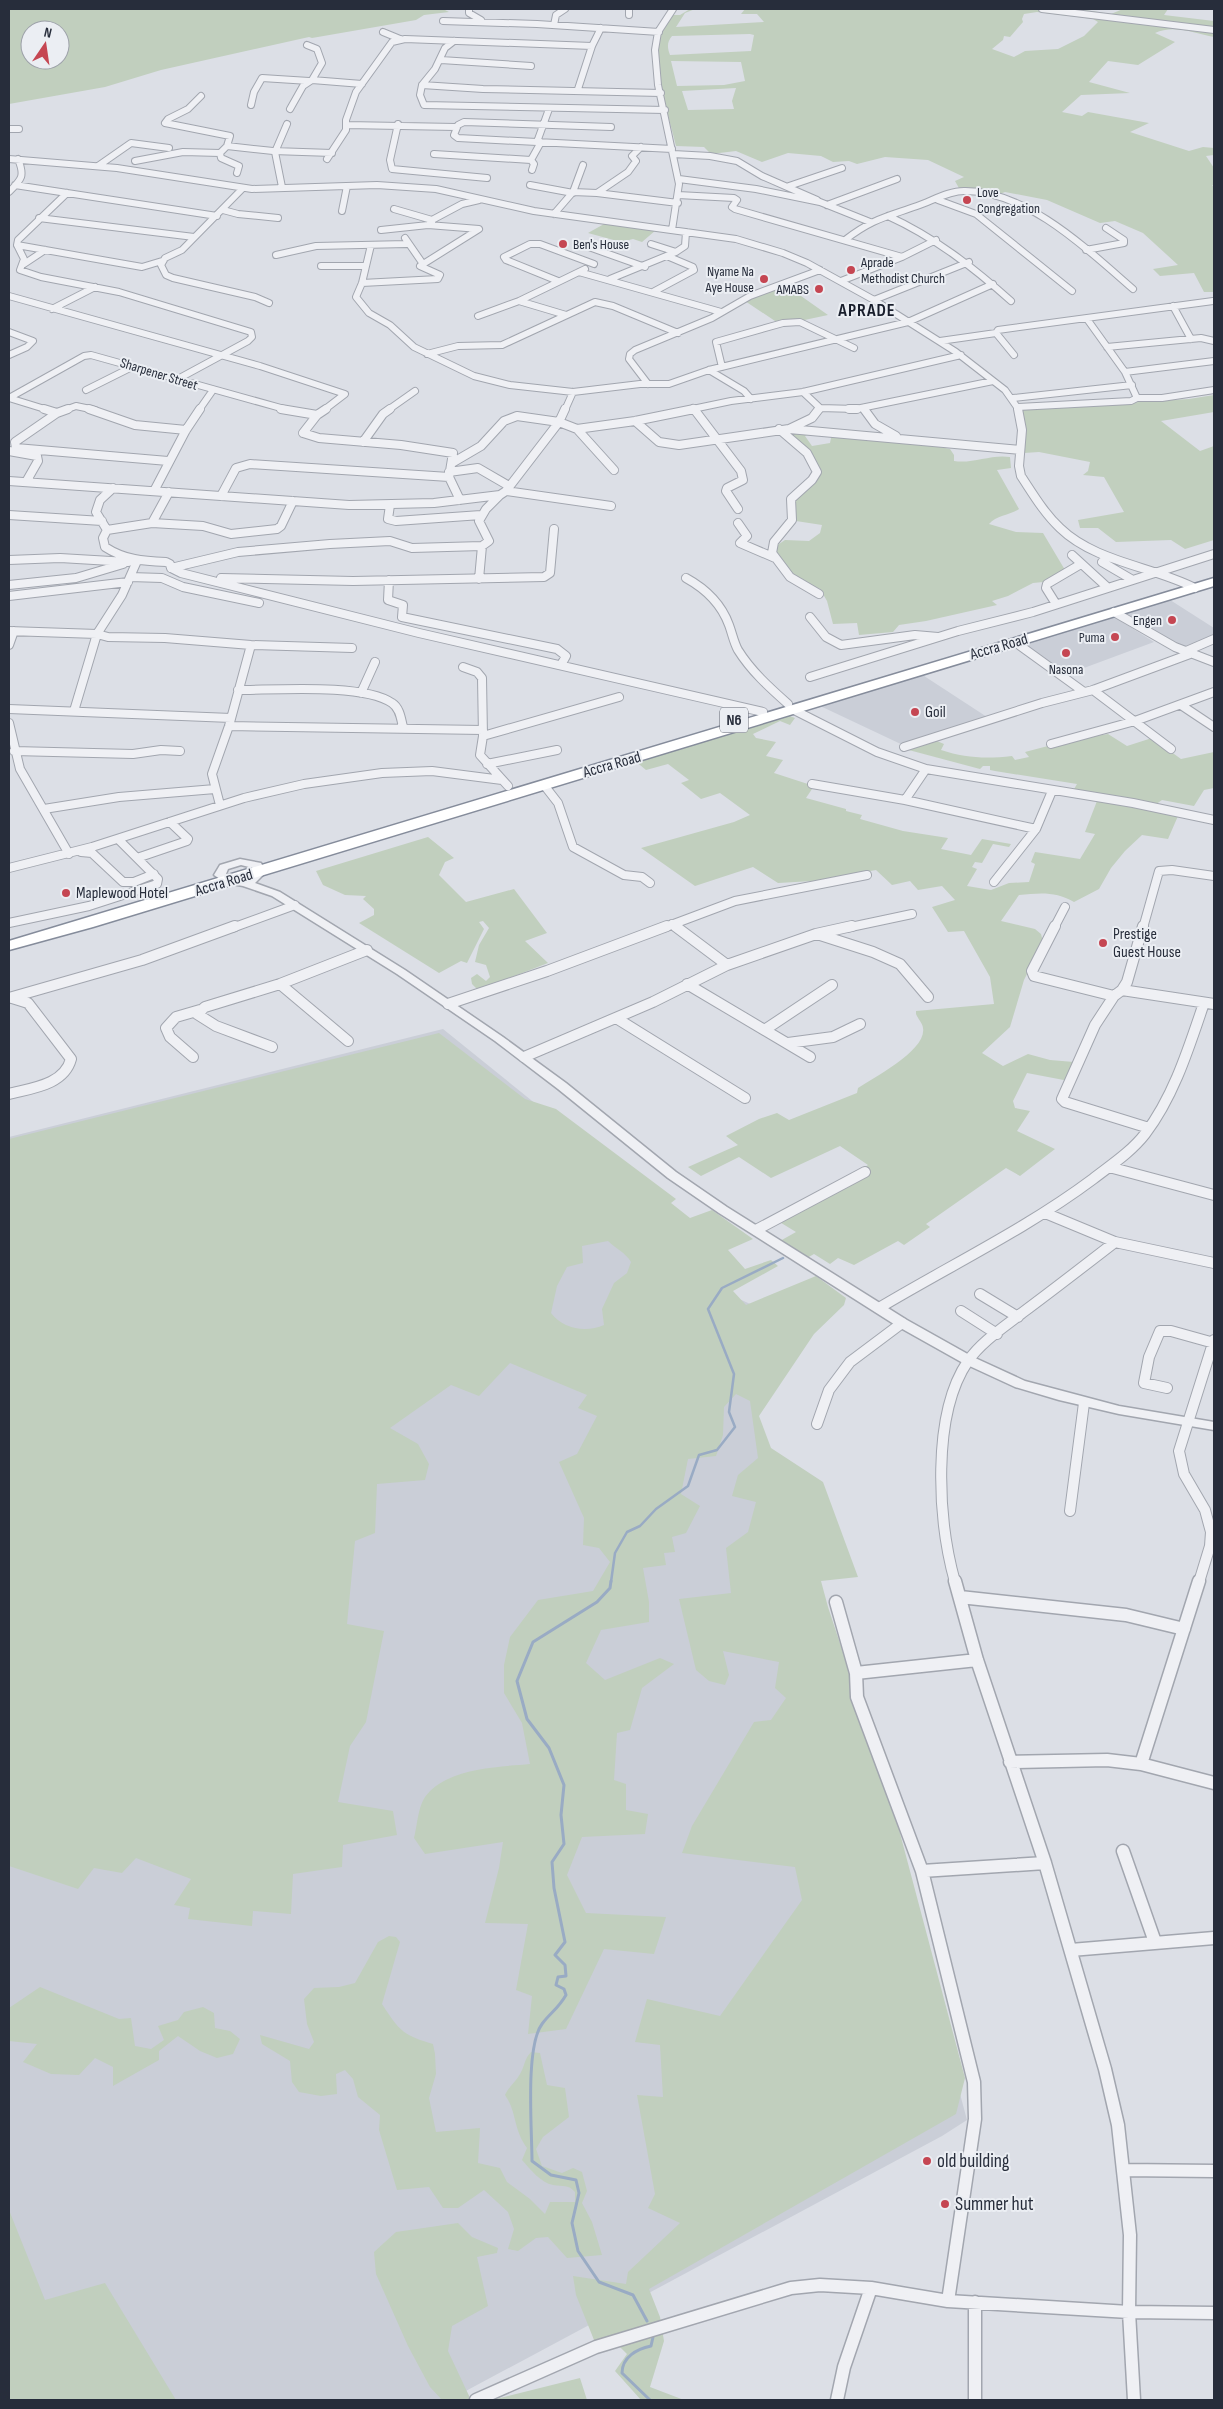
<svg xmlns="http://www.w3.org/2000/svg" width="1223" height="2409" font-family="'Sofia Sans Condensed',sans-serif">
  <rect width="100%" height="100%" fill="#dcdfe6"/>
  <!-- built -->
  <path fill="#caced7" d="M1167 598 1214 628V636L1180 648 1119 612Z
    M1111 615 1154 642 1065 675 1017 643Z
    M918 672 987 717 905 746 816 704Z
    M443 1029 748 1275 726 1293 803 1328 754 1418 859 1718 967 2120 942 2136 449 2400H9V1137Z"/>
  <!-- green -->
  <path fill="#c1cfbe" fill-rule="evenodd" d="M9 9H443L449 12 424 15 416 20 312 38 309 37 161 70 105 87 9 104ZM30 30H60V60H30Z
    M690 9H695L685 13 676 27 764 22 757 14H741L745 9H1079L1111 14 1123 9H1168L1164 15 1214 21V37C1195 33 1173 24 1155 33L1175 42 1138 65 1108 61 1089 82 1130 93 1081 95 1062 112 1082 116 1088 112 1149 123 1130 132 1189 151 1203 147 1214 148V155L1206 156 1214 168V185H1212L1214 187V292H1204L1194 273 1160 276 1153 269 1178 265 1143 233 1115 221 1100 223 1047 200 1005 192 997 195 960 190 955 181 964 177 928 160 885 157 857 164 849 161 833 162 821 156 788 153 762 162 736 151 711 154 704 147 676 146C669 115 655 78 658 46 659 34 666 25 672 15H680ZM1037 12 1093 19 1098 22 1084 36 1058 49 1025 51 1014 57 992 49 1003 40 1004 36 1010 37 1023 22 1022 19 1024 14ZM750 34 754 35 751 51 670 55C667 47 667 42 672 36ZM671 61 741 62 745 81 724 85 677 86ZM736 88 732 101 734 109 688 110 682 91Z
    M604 224 656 230 642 242 633 239 621 242 588 233Z
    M784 284 828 315 781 325 745 301Z
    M1214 395V412L1161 421 1200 451 1214 446V540L1185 549 1171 540 1116 542 1098 528H1080L1078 520 1124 512 1104 477 1083 475 1088 471 1090 462 1039 452 1024 453 1022 409 1189 399Z
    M787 432 809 434 805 436 812 446 830 443 832 433 935 446 950 449 954 455V461C973 464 991 454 1010 457L1011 468 997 470 1019 509C1010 515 996 515 989 524L1016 532 1043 533 1065 570 1043 582 1033 583 1008 596 992 601 997 605 926 621 899 625 893 632 859 635 857 623 833 624 827 601 820 589 798 580 773 548 785 540 809 541 820 533 822 525 796 521 795 499C801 493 814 486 818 478 827 461 797 442 787 432Z
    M787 715 795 718 790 725 780 721 753 734 756 738 776 742 766 756 783 760 774 773 814 786 806 798 846 809V811L862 815 860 819 903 831 948 838 941 849 971 855 982 839 1011 844 1009 847 993 844 982 863 975 862 972 867 977 869 967 886 991 890 1009 883 1029 882 1035 864 1031 862 1035 852 1080 859 1095 834 1085 832 1097 801 1178 816 1168 839 1142 835 1125 851 1111 868 1099 889 1074 902C1056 891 1039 893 1019 895L1001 921 1035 929 1041 934 1043 942 1024 980 1010 1027 982 1053 1003 1066 1028 1054 1050 1060 1074 1062 1069 1081 1027 1073 1013 1101 1015 1108 1030 1111 1017 1131 1055 1149 1020 1176 1006 1168 926 1224 930 1227 904 1245 898 1241 854 1265 838 1258 830 1264 814 1254 807 1258 780 1241 796 1232 778 1221 868 1165 840 1146 771 1178 739 1157 701 1176 688 1167 738 1145 726 1136 759 1119 777 1113 789 1120 857 1093 858 1088C874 1077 927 1050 923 1028 923 1024 918 1019 916 1014V1011L994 1004 990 977 964 931 948 932 932 907 955 900 942 886 918 890 910 881 892 885 876 870 813 881 778 883 753 867 695 886 641 848 734 822 750 815 720 793 701 799 681 783 689 780 668 764 646 770 634 760Z
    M1108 734 1127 746 1152 738 1181 759 1214 752V788L1204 790 1194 806 1162 800 1155 805 1073 791 1077 784 995 771 990 770V766H983L980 769 905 749 937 741 944 744 941 750C965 758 986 759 1012 756L1015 760 1029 757 1025 752 1067 741Z
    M428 837 454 858 445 862 439 875 466 902 514 889 547 933 525 941 548 963 478 990 472 984 471 978 477 974 486 981 490 977 486 965 475 962 479 945 489 928 483 921 479 922 484 929 467 963 461 961 439 973 359 923 374 915V909L363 899 366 896 345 895 323 885 316 871Z
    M439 1033 525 1099 556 1109 676 1199 671 1203 690 1218 712 1210 753 1239 728 1250 745 1269 771 1260 778 1266 733 1291 746 1305 816 1276 846 1298 844 1305 814 1334 759 1416 771 1448 823 1482 858 1577 821 1581 828 1607 889 1792 965 2078 956 2114 649 2289 660 2317 664 2341 650 2387 684 2400H641L615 2371 627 2354 615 2342 594 2340 576 2295 573 2276 626 2284 628 2272 680 2223 648 2208 655 2194 637 2095 663 2097 660 2045 635 2042 647 1999 720 2016 802 1900 795 1867 682 1853 692 1826 754 1722 771 1720 786 1698 775 1688 779 1662 723 1651 729 1675 725 1685 709 1681 696 1670 679 1599 731 1593 726 1548 748 1532 756 1502 732 1496 738 1475 758 1458 750 1401 736 1394 724 1407 723 1435 716 1456 688 1459 681 1494 700 1506 686 1533 672 1537 675 1552 664 1553 666 1565 643 1568 649 1602V1622L601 1630 586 1663 605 1680 660 1658 674 1664 642 1688 630 1730 617 1733 614 1780 626 1784V1810L648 1814 645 1834 582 1837 567 1875 586 1913 666 1917 654 1954 604 1949 566 2029 528 2034 532 1996 516 1990 528 1924 485 1923 499 1868 503 1842 425 1854 414 1838C417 1826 418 1807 425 1797 446 1768 498 1767 530 1764L522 1723 504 1693V1665L510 1637 538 1600 593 1591 610 1562 599 1548 583 1545 584 1518 559 1462 577 1454 597 1416 578 1408 587 1395 510 1363 479 1396 451 1385 390 1428 418 1444 429 1464 425 1480 377 1484 375 1533 355 1541 347 1624 384 1631 366 1722 350 1746 338 1802 393 1811 397 1835 343 1845 342 1867 293 1874 291 1914 253 1911 252 1926 188 1919 190 1908 174 1905 191 1879 136 1858 122 1873 94 1868 78 1889 9 1866V1139ZM608 1241C616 1249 625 1252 631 1262L627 1273 614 1283 602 1309 604 1325C586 1333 563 1329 551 1313L557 1286 567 1267 583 1263 582 1246Z
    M389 1936 396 1937 400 1942 382 2004C399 2030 402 2035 433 2044L435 2054 436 2074 429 2098 436 2132 480 2128 478 2163 500 2168 507 2182 530 2199 545 2214 550 2202H575V2192C568 2184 563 2187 553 2185 541 2183 530 2169 522 2160L527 2148C513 2129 517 2112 505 2095 509 2086 516 2082 520 2074 525 2066 524 2059 531 2052L540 2053 547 2085 565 2088 569 2117 543 2137 536 2149 542 2166 562 2173 573 2168 582 2172 587 2191 582 2203 592 2222 602 2255 567 2258 548 2237 536 2238 518 2251 508 2249 514 2229 508 2212 484 2190 458 2208H443L429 2187 397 2190 379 2130 380 2115 358 2097 353 2079 345 2070 336 2074 337 2094 321 2096 299 2092 292 2082 290 2061 262 2044 260 2035 309 2049 314 2042 307 2024 304 1999 314 1988 339 1987 355 1983 378 1942Z
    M40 1987 119 2019 131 2018 135 2046 151 2049 164 2040 158 2026 178 2020 184 2012 203 2007 214 2013 215 2028 230 2031 240 2039 233 2054 217 2058 200 2051 178 2036 159 2051V2060L113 2086V2067L95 2058 79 2075 51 2074 23 2062 37 2044 9 2041V2008Z
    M9 2210 45 2300 105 2283 176 2400H9Z
    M458 2223 472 2237 498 2248 497 2253 477 2257 488 2306 452 2326 448 2351 471 2400H442L430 2387 408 2346 376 2274 374 2252 396 2232Z
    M580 2378 587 2400H492Z"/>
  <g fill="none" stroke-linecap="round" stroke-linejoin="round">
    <!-- stream-far1 -->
    <path stroke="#99abc4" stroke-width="2.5" d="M611 1582 615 1553 627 1532 640 1526 656 1509 688 1486 699 1455 717 1450 735 1427 729 1412 734 1374 708 1309 722 1288 783 1258"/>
    <!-- stream -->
    <path stroke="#99abc4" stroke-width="3" d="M611 1581 610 1588 597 1602 533 1642 517 1681 527 1719 549 1748 564 1785 561 1815 564 1844 552 1862 554 1888 565 1942 555 1955 565 1965 566 1976 558 1977 556 1985 564 1989 566 1995C558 2009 550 2013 542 2024 525 2047 532 2130 532 2161L551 2175 576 2180 579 2193 572 2223 578 2251 599 2282 633 2295 647 2321
      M650 2400 622 2373C622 2357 637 2349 651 2346L653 2337"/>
    <defs>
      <path id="minor-far3" d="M469 9V13L481 20
        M629 9V15
        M1042 9 1214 30
        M443 21 537 24 659 32
        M554 25 556 15 565 9
        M383 32 400 39
        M454 41 445 48 435 69 422 85 420 95 424 105 665 110
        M441 60 531 66
        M312 80 362 84
        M422 85 483 89 661 93
        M578 89 592 46 601 28
        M201 96 188 109 168 119 165 123 230 136 227 146 273 151 332 153
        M251 105 254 92 262 78 309 81
        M290 109 303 86 312 80 322 63 317 49 307 45
        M398 124 390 160 392 169 487 178
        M346 125 456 127
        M611 127 464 122 458 125 454 135 458 138 672 149
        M9 129H19
        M537 142 549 109
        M220 153 221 158 239 166 237 173
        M434 154 531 160
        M673 154 710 156 737 161 762 176 817 200
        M9 159 117 168 252 189 377 185 436 189 534 211 736 239 783 253 807 263 874 300 956 352 1005 390 1019 410
        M327 159 346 130V120L356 92 392 42 405 39 592 46
        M135 161 183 152 220 153 227 146
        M98 166 131 143 169 148
        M532 170 534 164 531 160 541 142
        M679 179 756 189 820 202 870 222
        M15 185 217 216
        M530 185 573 193
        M789 186 842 168
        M282 187 275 152 287 124
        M243 188 182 250 165 258 161 265 166 275 173 278 255 297 269 303
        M9 192C22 179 25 176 18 159
        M573 192 597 193 628 172 636 161 632 156 641 147
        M67 193 18 240 17 245 24 259 20 270 41 277 119 292 251 332 252 337 248 341 176 380
        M597 193 678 203
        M678 195 734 198 737 200 732 207 735 209 902 257
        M938 200 976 214 1072 291
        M827 205 897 179
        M394 209 432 220
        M223 210 238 214 278 218
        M342 211 347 186
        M554 214 573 192 583 165
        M888 216C934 237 973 267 1011 301
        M39 218 194 237
        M428 225 432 223V220L462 204 479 200
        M672 230 679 184 658 85 655 50 658 32 673 9
        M405 238 423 264
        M845 240C872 219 886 217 917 206 932 201 948 191 964 191 1027 190 1089 251 1133 289
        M651 244 676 252
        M17 245 142 267 162 261
        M371 245 362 283 356 297 369 313 390 325 414 347 474 376 510 385 573 392 640 384H669L709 370 908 322 993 284
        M586 246 645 267
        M1086 250 1124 243V240L1106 228
        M276 255 316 246 407 244
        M24 264 45 250
        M321 266H365
        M579 272 721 312
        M610 279 676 252 685 246 686 232
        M558 281 506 260 504 257 530 244H540L594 264
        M841 281 902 257 936 240
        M362 283 438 279 440 275 420 266 479 229 428 225 381 230
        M653 292 694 270 693 267 667 256
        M9 296 260 366 345 394 324 410
        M874 300 969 262
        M519 301 566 315
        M1173 306 1191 339
        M52 309 95 287
        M478 316 519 301 585 269
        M9 332 33 341 27 347 9 355
        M940 341 996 333
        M1107 347 1201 338 1214 341
        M427 354 458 346 502 345 595 302 613 306 678 333
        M1014 355 996 333 998 330 1213 301
        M722 367 716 342 783 323 800 322 854 348
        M709 370 744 391 751 399
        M1125 372 1214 361
        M648 384 629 359 630 354 635 350 712 318 750 296 820 270
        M86 390 132 367
        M803 392 820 408 818 410
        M9 398 84 356 91 355 288 410
        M9 398 48 410
        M1013 398 1132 385
        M1137 398H1162L1214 390
        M1018 407 1131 401 1137 398 1125 372 1087 319
        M693 408 695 410
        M820 408 856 409 993 381
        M863 408 865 410
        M65 410 76 406 95 410
        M199 410 213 390
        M388 410 415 391
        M565 410 573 392
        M688 410 731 401 803 392 961 355"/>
      <path id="minor-far2" d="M44 409 57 413
        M68 409 57 413 15 442 16 448 168 461
        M89 409 135 425 186 430
        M281 409 317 415
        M326 409 317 415 303 433 319 438 401 445 453 453 449 477 460 500
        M694 409 741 471 743 480 727 488 726 491 738 509
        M849 409H857
        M864 409 875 424 896 436
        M1018 409 1022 430 1019 466 1021 476C1033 494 1044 513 1060 528 1095 562 1152 566 1195 588
        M635 421 659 442 679 445 789 429 812 418 819 409
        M577 429 635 421 694 409
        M779 429 807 453 817 472 812 480 791 499 792 520 774 542 772 553 790 577 819 594
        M789 429 1020 450
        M363 442 383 414 390 409
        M9 451 37 456 38 461 26 482
        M452 463 481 446 504 421 517 416 559 422 577 429 614 470
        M449 472 478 468 509 486
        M9 481 349 505 434 503 500 495 506 491 559 422 565 409
        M113 488 100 500 96 512 107 530 103 538 105 547C125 560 143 561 166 562L170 564 171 568 181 573 419 633 763 712
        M154 491 186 430 200 409
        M506 491 611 506
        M221 496 236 468 250 464 449 477
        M390 505 388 519 396 521 481 515
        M9 515 102 521
        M152 523 203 526 231 534 277 529 281 526 293 501
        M738 523 747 536 740 543 775 558
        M107 530 152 523 169 492
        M1072 555 1107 587
        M9 560 60 558 128 562
        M1102 562 1131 579
        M171 568 238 552 330 544 390 541 412 548 482 546 489 541 479 521 486 509 500 495
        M130 577 162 578 183 587 259 603
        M221 578 353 581 544 577 550 573 554 529
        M686 578C706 589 721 603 729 625 732 633 734 643 738 650 751 671 770 688 788 704
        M479 579 482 546
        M389 580 388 600 403 605 402 617 557 649 566 656 561 665
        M9 585 76 578 123 564
        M9 596 128 582
        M1056 604 1046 588 1047 584 1081 564
        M1114 612 1175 647 1214 662
        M810 617 826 637 841 645 915 635 938 637
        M9 631 97 634 108 637 165 638 251 645 352 648
        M1015 642 1084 692
        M9 645 14 631
        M1184 652 1214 639
        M463 667 477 672 482 678 483 736 480 755 508 786
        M810 677 958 631 1033 612 1214 554
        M238 690C274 690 364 683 392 703 400 708 401 719 403 727
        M1093 690 1171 749
        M361 693 375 662
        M1181 705 1214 727
        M9 709 231 718
        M794 710 877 752 926 769 1133 803 1214 820
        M74 711 97 634 122 595 137 561
        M9 723 20 769 69 854
        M229 726 483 730
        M483 736 619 697
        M1051 744 1135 721 1214 692
        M904 747 1042 703 1093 690 1190 654
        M14 751 133 754 161 750 180 751
        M487 764 557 750
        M812 784 905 800 1036 829
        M544 785 558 803 573 847 624 875 642 877 650 883
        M905 800 926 769
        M220 805 212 774 229 726 251 645
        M44 809 119 797 215 789
        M81 852 92 853 123 882H134L154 874
        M137 858 187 841 188 839 170 822
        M9 868 92 847 244 798 304 784 382 773 432 771 502 780
        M994 882 1036 829 1052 791
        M9 923 89 906 157 884 158 879 118 839
        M672 924 677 928
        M232 928 295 905
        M663 928 735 901 867 875
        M846 928 912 914
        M1054 928 1065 907
        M1143 928 1159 871 1172 870 1214 876"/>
      <path id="minor-far1" d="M675 926 727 965
        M1055 926 1032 971 1034 976 1114 996
        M1143 926 1127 982 1122 990 1114 996 1095 1025 1062 1099 1065 1102 1149 1128
        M817 934 873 952 900 964 928 997
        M280 984 348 1041
        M687 984 810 1057
        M1122 990 1214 1004
        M9 998 142 960 235 926
        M448 1004 547 971 667 926
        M616 1018 745 1098
        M766 1029 832 985
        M788 1043 833 1037 860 1024
        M272 1047 216 1026 197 1014 205 1007 280 984 367 950
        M193 1057 170 1037 166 1028 176 1017 200 1010
        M524 1057 653 1002 727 965 816 934 852 926
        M9 1094C32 1088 64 1085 71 1059L28 1003 12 998
        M1109 1167 1214 1195
        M1045 1213 1115 1242 1214 1263
        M756 1230 865 1172
        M980 1294 1018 1317
        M879 1308C951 1265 1026 1229 1093 1179 1111 1165 1131 1152 1145 1134 1174 1096 1189 1047 1204 1003
        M961 1311 997 1334
        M1167 1388 1144 1383 1149 1357 1160 1331H1171L1214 1343
        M817 1424 829 1390 850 1362 902 1323
        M1070 1511 1084 1403
        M955 1582C938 1521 931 1415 968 1361 981 1342 1004 1327 1022 1313 1053 1290 1084 1266 1115 1242
        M1199 1582 1210 1546 1211 1532 1205 1510 1184 1474 1179 1451 1214 1340"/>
      <path id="minor" d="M955 1581 977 1660 1045 1863 1105 2069 1118 2125 1130 2235 1129 2312 1134 2400
        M960 1597 1126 1615 1184 1629
        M836 1602 856 1673 857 1697 922 1871 974 2082 975 2119 948 2301
        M856 1673 977 1660
        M1010 1762 1107 1760 1141 1764 1214 1783
        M1141 1764 1199 1581
        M1123 1851 1155 1942
        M922 1871 1045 1863
        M1071 1950 1214 1938
        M1124 2170 1214 2171
        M975 2302V2400
        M476 2400 596 2347 791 2288 820 2285 871 2288 948 2301 1129 2312 1214 2313
        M837 2400 844 2367 871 2288"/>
      <path id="tertiary" d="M240 859 261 863 266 872 255 883 280 892 405 970 503 1037 566 1083 676 1172 727 1207 907 1320 973 1357 1025 1381 1119 1406 1214 1422V1430L1119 1414 1059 1400 1015 1387 963 1363 897 1326 719 1213 668 1178 558 1089 495 1041 397 974 272 896 243 886 226 883 214 875 220 865ZM241 865 253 868 255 872C247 881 236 881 226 874L228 869Z"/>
      <path id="trunk" d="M1214 578V586L93 927 9 950V941Z"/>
    </defs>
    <!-- minor-far3 casing -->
    <use href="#minor-far3" stroke="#a2a6af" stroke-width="8"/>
    <!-- minor-far2 casing -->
    <use href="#minor-far2" stroke="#a2a6af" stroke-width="10"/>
    <!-- minor-far1 casing -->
    <use href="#minor-far1" stroke="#a2a6af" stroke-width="12"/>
    <!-- minor casing -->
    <use href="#minor" stroke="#a2a6af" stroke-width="15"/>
    <!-- tertiary casing -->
    <use href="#tertiary" stroke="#a2a6af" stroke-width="3"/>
    <!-- trunk casing -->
    <use href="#trunk" stroke="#858c9b" stroke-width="3"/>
    <!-- minor-far3 -->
    <use href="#minor-far3" stroke="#eff0f4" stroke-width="6"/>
    <!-- minor-far2 -->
    <use href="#minor-far2" stroke="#eff0f4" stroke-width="8"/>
    <!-- minor-far1 -->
    <use href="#minor-far1" stroke="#eff0f4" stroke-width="10"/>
    <!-- minor -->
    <use href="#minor" stroke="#eff0f4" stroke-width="12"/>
    <!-- tertiary -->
    <use href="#tertiary" fill="#eff0f4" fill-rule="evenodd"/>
    <!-- trunk -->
    <use href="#trunk" fill="#fff" fill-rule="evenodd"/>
  </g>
  <!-- markers -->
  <g fill="#c54652" stroke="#ebeef3" stroke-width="2">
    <circle cx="967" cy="200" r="5"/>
    <circle cx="563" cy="244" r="5"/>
    <circle cx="851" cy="270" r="5"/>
    <circle cx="764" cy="279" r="5"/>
    <circle cx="819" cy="289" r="5"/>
    <circle cx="1172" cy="620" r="5"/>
    <circle cx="1115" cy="637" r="5"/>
    <circle cx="1066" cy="653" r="5"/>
    <circle cx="915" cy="712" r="5"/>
    <circle cx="66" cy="893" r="5"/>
    <circle cx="1103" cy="943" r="5"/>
    <circle cx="927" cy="2161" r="5"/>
    <circle cx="945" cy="2204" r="5"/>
  </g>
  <g text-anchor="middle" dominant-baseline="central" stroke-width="4" stroke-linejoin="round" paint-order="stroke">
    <!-- far-poi labels -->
    <g font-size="14" fill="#272d3b" stroke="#ebeef3" text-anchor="end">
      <text x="977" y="192" text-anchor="start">Love<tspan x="977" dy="16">Congregation</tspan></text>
      <text x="573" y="244" text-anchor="start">Ben's House</text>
      <text x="861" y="262" text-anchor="start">Aprade<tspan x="861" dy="16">Methodist Church</tspan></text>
      <text x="754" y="271">Nyame Na<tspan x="754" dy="16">Aye House</tspan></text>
      <text x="809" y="289">AMABS</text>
      <text x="1162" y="620">Engen</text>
      <text x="1105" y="637">Puma</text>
      <text x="1066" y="669" text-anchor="middle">Nasona</text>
    </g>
    <!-- far-street labels -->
    <g font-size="14" fill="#272d3b" stroke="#ebeef3">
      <text transform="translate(159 374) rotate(17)">Sharpener Street</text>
    </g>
    <!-- shield labels -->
    <rect fill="#ebeef3" stroke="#626772" stroke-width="1" x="720" y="707.5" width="28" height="25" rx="4"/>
    <g font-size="15" font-weight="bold" fill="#272d3b">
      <text x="734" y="720">N6</text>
    </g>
    <!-- street labels -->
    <g font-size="16" fill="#272d3b" stroke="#ebeef3">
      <text transform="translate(999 647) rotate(-16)">Accra Road</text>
      <text transform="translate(612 765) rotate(-16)">Accra Road</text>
      <text transform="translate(224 883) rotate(-17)">Accra Road</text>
    </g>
    <!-- poi labels -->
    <g font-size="16" fill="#272d3b" stroke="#ebeef3" text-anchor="start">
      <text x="925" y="712">Goil</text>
      <text x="76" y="893">Maplewood Hotel</text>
      <text x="1113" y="934">Prestige<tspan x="1113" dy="18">Guest House</tspan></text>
    </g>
    <!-- far-district labels -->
    <g font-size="18" font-weight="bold" letter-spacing="1" fill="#191e2c" stroke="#ebeef3">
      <text x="867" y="310">APRADE</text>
    </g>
    <!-- near-poi labels -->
    <g font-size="19" fill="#272d3b" stroke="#ebeef3" text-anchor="start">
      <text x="937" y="2161">old building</text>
      <text x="955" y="2204">Summer hut</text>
    </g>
  </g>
  <!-- border -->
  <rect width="1223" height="2409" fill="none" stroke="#272d3b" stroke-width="20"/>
  <!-- north arrow -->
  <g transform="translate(45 45) rotate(13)"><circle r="24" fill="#ebeef3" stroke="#9da1a9"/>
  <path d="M0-4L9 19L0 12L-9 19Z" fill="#c54652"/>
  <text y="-8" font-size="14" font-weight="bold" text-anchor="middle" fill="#272d3b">N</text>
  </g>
</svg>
